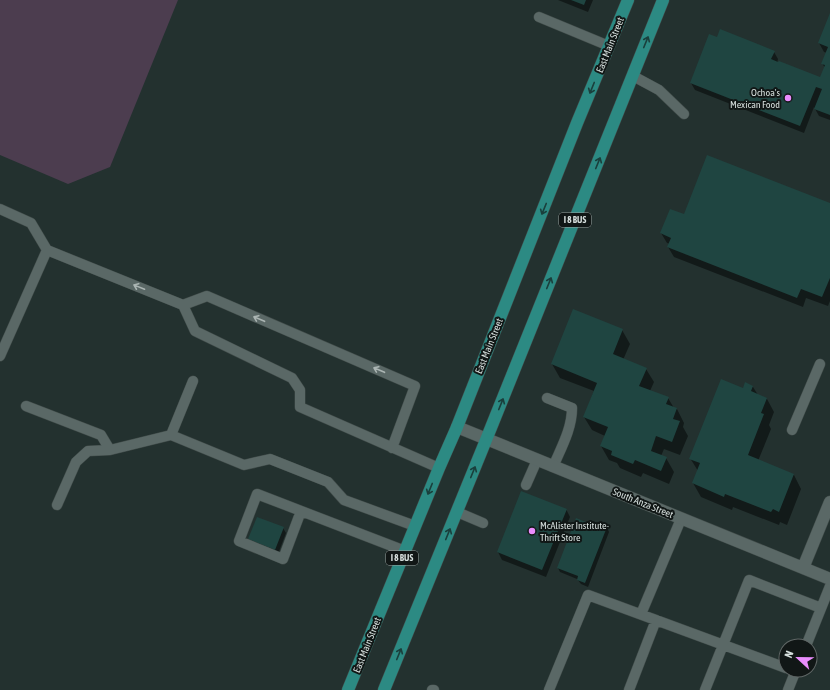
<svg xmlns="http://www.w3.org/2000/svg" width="830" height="690" font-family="'Asap Condensed',sans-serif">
  <rect width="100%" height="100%" fill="#23312f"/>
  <!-- green -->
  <path fill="#4c3d4f" d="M0 0H178L110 167 68 184 0 155Z"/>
  <!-- shadow -->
  <path fill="#0007" d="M558 0H593L588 12Z
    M830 16V120L819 116 814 107 804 133 695 90 691 83 774 52 778 59 777 63 820 79 825 68 822 63 827 53 824 52 819 43Z
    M830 204V301L828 306 806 298 803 307 674 257 668 247 670 244 667 243 661 233 684 215Z
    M622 330 630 344 623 360 646 369 654 382 650 391 668 398 674 408 677 409 684 423 683 427 688 436 680 455 664 449 661 456 666 458 674 472 669 484 643 473 641 477 620 468 617 463 609 460 601 446 605 436 592 430 584 417 594 391 560 378 552 364Z
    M746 384 753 387 758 395 767 399 774 412 769 425 771 429 758 461 794 475 801 489 787 525 780 522 779 525 733 507 732 510 701 497 693 483 698 471 690 458 743 389Z
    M566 509 570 517 546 577 502 560 498 552Z
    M607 527 609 532 588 587 581 584 577 579 560 572 558 568 599 528Z
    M283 528 286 533 278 554 252 544 250 539Z"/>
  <!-- building -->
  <path fill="#1f4541" d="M571 0H586L584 5Z
    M830 13V115L814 109 822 89 816 87 800 126 690 83 709 34 717 37 720 29 775 51 771 59 778 62 779 61 820 77 825 65 821 64 828 47 818 43Z
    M707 155 830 203V278L822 297 801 289 797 298 667 247 671 238 660 233 670 209 684 214Z
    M573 309 623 329 613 354 647 368 639 386 669 397 666 404 677 408 673 419 680 421 672 442 656 436 651 451 667 457 661 471 635 460 633 464 611 455 612 451 600 446 608 427 583 417 597 383 551 364Z
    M721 379 743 388 745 382 753 386 751 391 767 398 761 413 764 414 748 455 794 474 779 512 773 509 771 512 725 494 724 497 692 483 700 463 689 459Z
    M521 491 567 509 542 570 497 552Z
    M257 517 284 527 275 550 248 539Z
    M576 518 598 527 600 523 607 527 585 583 577 580 578 576 557 568Z"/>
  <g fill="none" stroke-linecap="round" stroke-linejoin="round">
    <defs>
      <path id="lane" d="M539 17 609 46
        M633 76 659 90 684 114
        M0 209 31 223 47 250 0 356
        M47 250 183 305 207 296 415 386 392 448
        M183 305 195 331 292 378 300 390V407L439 468
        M547 398 572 408C572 429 561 448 553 467
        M26 406 101 435 110 450
        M792 430 820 364
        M171 435 193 381
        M526 485 537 460
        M57 505 76 462 88 451 110 450 171 435 244 465 270 459 328 482 344 500 415 526
        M301 511 283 559 239 541 257 494 405 551
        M457 512 483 523
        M641 614 681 519
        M806 646 830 586
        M432 690H434
        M549 690 588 595 786 668
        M629 690 656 620
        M705 690 749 580 821 608
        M788 690 796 670"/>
      <path id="street" d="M457 427 830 579
        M803 568 830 502"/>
      <path id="primary" d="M348 690 439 468 457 427 577 123 628 0
        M384 690 486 440 663 0"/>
    </defs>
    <!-- lane casing -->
    <use href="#lane" stroke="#414c4a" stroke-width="11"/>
    <!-- street casing -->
    <use href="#street" stroke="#414c4a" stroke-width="13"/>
    <!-- primary casing -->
    <use href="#primary" stroke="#414c4a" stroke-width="13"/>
    <!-- lane -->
    <use href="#lane" stroke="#5a6866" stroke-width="10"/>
    <!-- street -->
    <use href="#street" stroke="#5a6866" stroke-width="12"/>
    <!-- primary -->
    <use href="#primary" stroke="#2c8a83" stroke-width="12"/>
  </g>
  <!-- one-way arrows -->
  <defs><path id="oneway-shaft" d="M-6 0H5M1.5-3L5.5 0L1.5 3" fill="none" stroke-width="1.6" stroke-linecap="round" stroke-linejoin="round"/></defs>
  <g stroke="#1a3f3c">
    <use href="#oneway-shaft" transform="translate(646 42) rotate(-68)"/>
    <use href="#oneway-shaft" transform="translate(592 88) rotate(112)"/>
    <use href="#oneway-shaft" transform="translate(598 163) rotate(-68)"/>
    <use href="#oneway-shaft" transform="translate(544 209) rotate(112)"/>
    <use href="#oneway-shaft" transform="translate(549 283) rotate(-68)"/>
    <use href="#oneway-shaft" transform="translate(501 404) rotate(-68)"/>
    <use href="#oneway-shaft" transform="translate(473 472) rotate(-68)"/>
    <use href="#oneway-shaft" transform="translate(430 489) rotate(112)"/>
    <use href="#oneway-shaft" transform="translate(448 534) rotate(-68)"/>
    <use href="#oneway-shaft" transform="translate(399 654) rotate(-68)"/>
  </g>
  <g stroke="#abb5b3">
    <use href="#oneway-shaft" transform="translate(139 287) rotate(-158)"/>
    <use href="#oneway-shaft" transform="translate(259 319) rotate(-157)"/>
    <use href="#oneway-shaft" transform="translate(379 370) rotate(-157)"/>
  </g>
  <!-- markers -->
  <g fill="#ea8dfd" stroke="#111716" stroke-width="1.5">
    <circle cx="788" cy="98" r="4"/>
    <circle cx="532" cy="531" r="4"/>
  </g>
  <g text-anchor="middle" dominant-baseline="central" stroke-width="4" stroke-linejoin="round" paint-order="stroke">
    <!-- shield labels -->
    <g fill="#111716" stroke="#9ba3a1" stroke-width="1">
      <rect x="559" y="213" width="32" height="14" rx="3"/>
      <rect x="386" y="551" width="32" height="14" rx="3"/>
    </g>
    <g font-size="9" font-weight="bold" fill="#d6dfdd">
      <text x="575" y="220">I 8 BUS</text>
      <text x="402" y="558">I 8 BUS</text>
    </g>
    <!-- street labels -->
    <g font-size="10" fill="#d6dfdd" stroke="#111716">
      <text transform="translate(610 45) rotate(-68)">East Main Street</text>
      <text transform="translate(489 346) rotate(-68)">East Main Street</text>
      <text transform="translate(643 503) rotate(22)">South Anza Street</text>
      <text transform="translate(367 645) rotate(-68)">East Main Street</text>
    </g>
    <!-- poi labels -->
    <g font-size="10" fill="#d6dfdd" stroke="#111716" text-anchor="end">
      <text x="780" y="92">Ochoa's<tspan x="780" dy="12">Mexican Food</tspan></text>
      <text x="540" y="525" text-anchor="start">McAlister Institute-<tspan x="540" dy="12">Thrift Store</tspan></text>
    </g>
  </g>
  <!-- north arrow -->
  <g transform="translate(798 658) rotate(292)"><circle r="19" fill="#111716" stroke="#606766"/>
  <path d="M0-3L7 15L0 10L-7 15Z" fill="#ea8dfd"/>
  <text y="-6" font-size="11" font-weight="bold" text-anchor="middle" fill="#d6dfdd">N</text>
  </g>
</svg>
